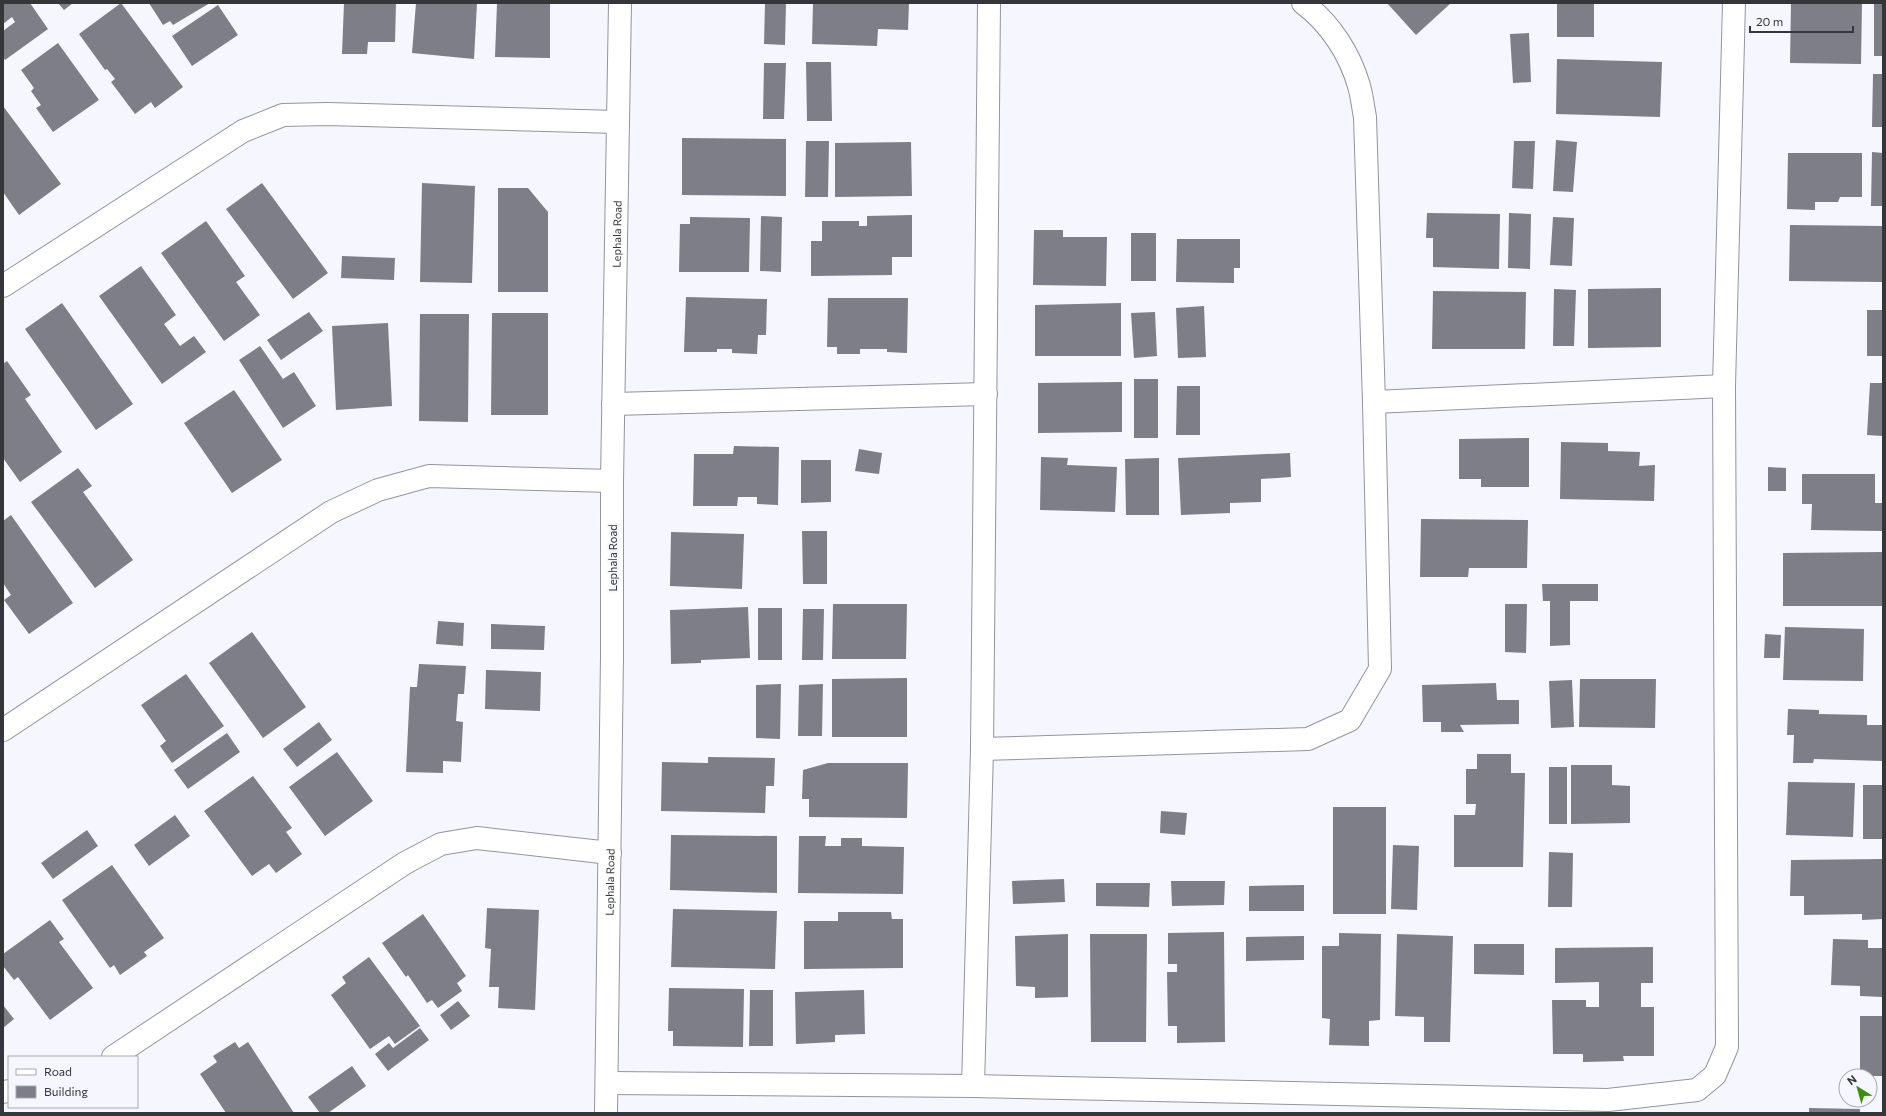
<svg xmlns="http://www.w3.org/2000/svg" width="1886" height="1116" font-family="Commissioner,sans-serif">
  <rect width="100%" height="100%" fill="#f5f6ff"/>
  <!-- building -->
  <path fill="#7d7e86" d="M3 3H30L48 29 5 60 3 57V31L15 22 12 17 3 24Z
    M58 3H73L64 10Z
    M121 3 183 87 155 108 151 102 135 114 111 82 115 79 107 69 105 70 79 34Z
    M149 3H210L173 25 170 21 163 25Z
    M344 3H396L395 42H368L367 54H342Z
    M416 3H477L474 59 412 53Z
    M497 3H550V58L495 57Z
    M765 3H786L785 45 764 44Z
    M813 3H909L908 30 878 29 877 46 812 44Z
    M1387 3H1451L1416 35Z
    M1594 3V37H1557V4Z
    M1791 3H1862L1861 64 1790 63Z
    M1874 3H1883V56H1874Z
    M218 5 238 35 192 66 172 36Z
    M1529 33 1531 82 1513 83 1510 34Z
    M58 43 99 100 53 132 36 108 41 105 31 91 34 88 21 70Z
    M1557 59 1662 62 1660 117 1556 114Z
    M806 62H831L832 121H807Z
    M764 63H786L784 119H763Z
    M1873 74H1883V127H1872Z
    M3 106 61 184 19 215 3 192Z
    M682 138 786 139V196L682 195Z
    M1556 140 1577 142 1573 192 1553 191Z
    M806 141H829L828 197H805Z
    M1514 141H1535L1533 189 1512 188Z
    M911 142 912 196 835 197V143Z
    M1872 152 1883 153V206H1871Z
    M1788 153H1862V197H1840L1838 202H1815V210L1787 209Z
    M262 183 328 273 293 299 226 209Z
    M422 183 475 186 472 283 420 282Z
    M498 188H528L548 212V292H498Z
    M1427 213 1500 214 1499 269 1433 267V238H1426Z
    M1509 213 1531 214 1530 269 1508 268Z
    M912 215V257H892V275L811 276V241H822V221H859V226H867V216Z
    M761 216 782 217 781 272 760 271Z
    M690 217 750 218 749 272H679L680 224H690Z
    M1553 217 1574 218 1572 266 1550 265Z
    M206 221 245 276 236 282 260 315 224 341 161 253Z
    M1790 225 1883 226V282L1789 281Z
    M1034 230H1063V237H1107L1106 286 1033 285Z
    M1131 233H1156V281H1131Z
    M1177 239H1240V268H1234V283L1176 282Z
    M342 256 395 258 394 280 341 278Z
    M141 266 176 315 164 324 180 346 194 336 206 352 162 384 99 296Z
    M1661 288V347L1588 348V289Z
    M1554 289 1576 290 1574 346H1553Z
    M1433 291 1526 292 1525 349H1432Z
    M686 297 767 299 766 335H758L757 354 732 353V349H717V352H684Z
    M828 298H908L907 353 887 352V349H860V354H837V347H827Z
    M62 303 133 404 96 430 25 329Z
    M1121 303V356H1035V305Z
    M1204 306 1206 357 1178 358 1176 308Z
    M1867 310H1883V356H1867Z
    M309 312 323 331 281 360 267 340Z
    M1155 312 1157 356 1134 358 1131 313Z
    M492 313H548V415H491Z
    M420 314H469L468 422 419 421Z
    M388 323 392 406 336 410 332 326Z
    M260 346 283 379 294 372 316 406 283 428 239 360Z
    M7 361 31 395 25 399 62 452 20 482 3 458V364Z
    M1134 379H1158V438H1134Z
    M1122 382V432L1038 433V383Z
    M1870 383H1883V436L1867 435Z
    M1177 386H1200V435H1176Z
    M234 390 282 460 232 493 184 423Z
    M1529 438V487H1481V479H1459V439Z
    M1561 442 1608 443V451L1640 452 1639 466 1655 465 1654 501 1560 499Z
    M734 446 779 447 778 505 757 504V497H738L737 506H693L694 454H733Z
    M859 449 882 453 879 474 855 471Z
    M1290 453 1291 477 1261 479V502L1230 503V513L1181 515 1178 458Z
    M1041 457 1068 458 1067 465 1117 467 1115 512 1040 510Z
    M1159 458V515H1126L1125 459Z
    M801 460H831V502L801 503Z
    M1768 467 1786 468V491H1768Z
    M78 468 92 486 83 492 133 560 95 588 31 502Z
    M1802 474H1875V503H1883V531L1811 530 1812 504H1802Z
    M11 515 73 603 29 634 4 600 11 595 3 583V521Z
    M1421 519 1528 520 1527 568H1469L1468 577H1420Z
    M802 531H827V584H803Z
    M671 532 744 534 742 589 670 586Z
    M1883 552V606H1783V553Z
    M1542 584H1598V601H1570V645L1550 646V601H1543Z
    M833 604H907L906 659H832Z
    M1505 604H1527L1526 653 1505 652Z
    M748 607 750 658 701 660V663L671 664 670 610Z
    M758 608H782V660H758Z
    M803 609H824L823 660H802Z
    M438 621 464 623 463 646 436 644Z
    M491 624 545 626 544 650 491 649Z
    M1785 627 1864 629 1863 681 1783 680Z
    M252 632 306 707 263 738 209 663Z
    M1765 634 1781 635 1780 658H1764Z
    M419 664 466 666 464 694H458L456 721 463 722 461 762 443 761V773L406 772 410 687H417Z
    M486 670 541 672 540 711 485 709Z
    M186 674 224 726 172 763 160 746 166 741 141 705Z
    M907 678V737H832V679Z
    M1580 679H1656L1655 728 1579 727Z
    M1572 680 1574 727 1551 728 1549 681Z
    M1496 683 1497 700H1519V724L1460 725 1464 732H1441V722H1423L1422 685Z
    M781 684 780 739 756 738V685Z
    M823 684 822 736H798L799 685Z
    M1788 709 1819 710V714L1867 715V725H1883V761L1814 759 1813 763H1793L1794 735H1787Z
    M319 722 332 740 297 767 283 749Z
    M227 733 240 752 188 789 174 770Z
    M337 752 373 801 325 836 289 787Z
    M1477 754H1511V773H1525L1523 867H1454V815H1475L1476 804H1466V769H1477Z
    M708 757 775 758 774 786H766L765 813 661 811 662 762 708 763Z
    M828 763H908L907 818 809 817V799H802L803 770Z
    M1571 765H1612V785L1630 786V823L1571 824Z
    M1549 767H1567V824H1549Z
    M253 776 292 828 286 832 302 854 276 873 269 864 252 876 204 811Z
    M1788 782 1855 783 1853 837 1786 835Z
    M1863 785H1883V839H1863Z
    M1333 807H1386V914H1333Z
    M1161 811 1187 813 1185 835 1160 833Z
    M175 815 190 836 149 866 134 845Z
    M87 830 98 846 53 879 41 863Z
    M671 835 777 836V893L670 890Z
    M799 836H826L825 846H841V838H862V846L904 847 903 894 798 893Z
    M1393 845 1419 846 1417 910 1391 909Z
    M1549 852 1573 853 1572 907H1548Z
    M1883 859V919L1862 920V914L1804 915V896H1790L1791 860Z
    M112 865 164 938 144 952 147 956 120 975 114 965 110 968 62 900Z
    M1064 879 1065 902 1013 904 1012 881Z
    M1171 881H1225L1224 905 1172 906Z
    M1096 883H1150L1149 907 1096 906Z
    M1304 885V911H1249V886Z
    M487 908 539 910 535 1010 498 1008 499 987H489L491 949 485 948Z
    M673 909 777 911 775 969 671 967Z
    M838 912H891L892 919H903V968L804 969V921H838Z
    M423 914 466 976 457 983 462 991 438 1008 432 1000 427 1003 408 975 406 977 382 943Z
    M50 920 64 939 59 942 93 988 50 1020 18 977 14 980 3 966V954Z
    M1224 932 1225 1042 1177 1043V1026H1168L1167 972H1177V964H1168V933Z
    M1339 933 1381 934 1380 1020 1369 1021V1046L1329 1045 1330 1019 1322 1018V946H1339Z
    M1068 934V997L1035 998V987L1016 986 1015 936Z
    M1090 934H1147L1146 1042H1091Z
    M1397 934 1453 936 1450 1042H1424V1017L1395 1016Z
    M1304 936V960L1246 961V937Z
    M1833 939 1868 940V948H1883V997L1860 996V986L1831 985Z
    M1474 944H1524V975L1474 974Z
    M1653 947V983H1641V1007H1654V1056H1623L1624 1061 1583 1062V1054H1553L1552 1000H1586V1007H1599V982L1555 983V948Z
    M369 957 420 1026 395 1044 389 1036 370 1049 331 995 346 983 342 977Z
    M669 988 744 989 743 1047 673 1046V1031H668Z
    M750 990H773V1046H749Z
    M864 990 865 1034 835 1035V1042L796 1044 795 992Z
    M458 1001 470 1016 451 1030 440 1015Z
    M3 1005 14 1019 3 1028Z
    M1860 1016H1883V1076H1860Z
    M420 1028 429 1040 388 1071 375 1054 389 1043 393 1048Z
    M235 1042 239 1048 248 1042 294 1113H226L200 1074 217 1062 213 1056Z
    M352 1066 366 1086 328 1113H320L308 1097Z
    M1809 1108 1860 1109V1113H1809Z"/>
  <g fill="none" stroke-linecap="round" stroke-linejoin="round">
    <defs>
      <g id="minor">
        <path d="M3 286 243 131 283 115 328 114 618 122"/>
        <path d="M1374 402 1724 386"/>
        <path d="M613 404 986 394"/>
        <path d="M3 730 331 512 378 490 429 476 612 481"/>
        <path d="M982 749 1308 739 1350 720 1380 669 1374 402 1365 117C1363 107 1362 96 1359 86 1350 54 1330 23 1303 3"/>
        <path d="M113 1057 405 863 441 844 477 838 610 853"/>
        <path d="M607 1083 973 1086 1608 1100 1697 1090 1715 1075 1727 1047 1724 386 1734 3"/>
        <path d="M973 1086 982 749 989 3"/>
        <path d="M3 1092 9 1091"/>
        <path id="s1" d="M606 1113 612 656V481L620 3"/>
      </g>
    </defs>
    <!-- minor casing -->
    <use href="#minor" stroke="#93949c" stroke-width="24"/>
    <!-- minor -->
    <use href="#minor" stroke="#fff" stroke-width="22"/>
  </g>
  <g text-anchor="middle" dominant-baseline="central" stroke-width="4" stroke-linejoin="round" paint-order="stroke">
    <!-- street labels -->
    <g font-size="11" fill="#353639" stroke="#f5f6ff">
      <text stroke="none"><textPath href="#s1" startOffset="879">Lephala Road</textPath></text>
      <text transform="translate(612 558) rotate(-90)">Lephala Road</text>
      <text stroke="none"><textPath href="#s1" startOffset="231">Lephala Road</textPath></text>
    </g>
  </g>
  <!-- border -->
  <rect width="1886" height="1116" fill="none" stroke="#353639" stroke-width="8"/>
  <!-- legend -->
  <rect x="8" y="1056" width="130" height="52" fill="#f5f6ff" stroke="#a8a9b0"/>
  <rect x="16" y="1069" width="20" height="6" fill="#ffffff" stroke="#a8a9b0"/>
  <text x="44" y="1076" font-size="12" fill="#353639">Road</text>
  <rect x="16" y="1086" width="20" height="12" fill="#7d7e86" stroke="#a8a9b0"/>
  <text x="44" y="1096" font-size="12" fill="#353639">Building</text>
  <!-- north arrow -->
  <g transform="translate(1858 1088) rotate(323)"><circle r="19" fill="#f5f6ff" stroke="#a8a9b0"/>
  <path d="M0-3L7 15L0 10L-7 15Z" fill="#389204"/>
  <text y="-6" font-size="11" font-weight="bold" text-anchor="middle" fill="#353639">N</text>
  </g>
  <!-- scale -->
  <path d="M1750 26v6h103v-6" fill="none" stroke="#353639" stroke-width="2"/>
  <text x="1756" y="26" font-size="12" fill="#353639" stroke="#f5f6ff" stroke-width="3" paint-order="stroke">20 m</text>
</svg>
